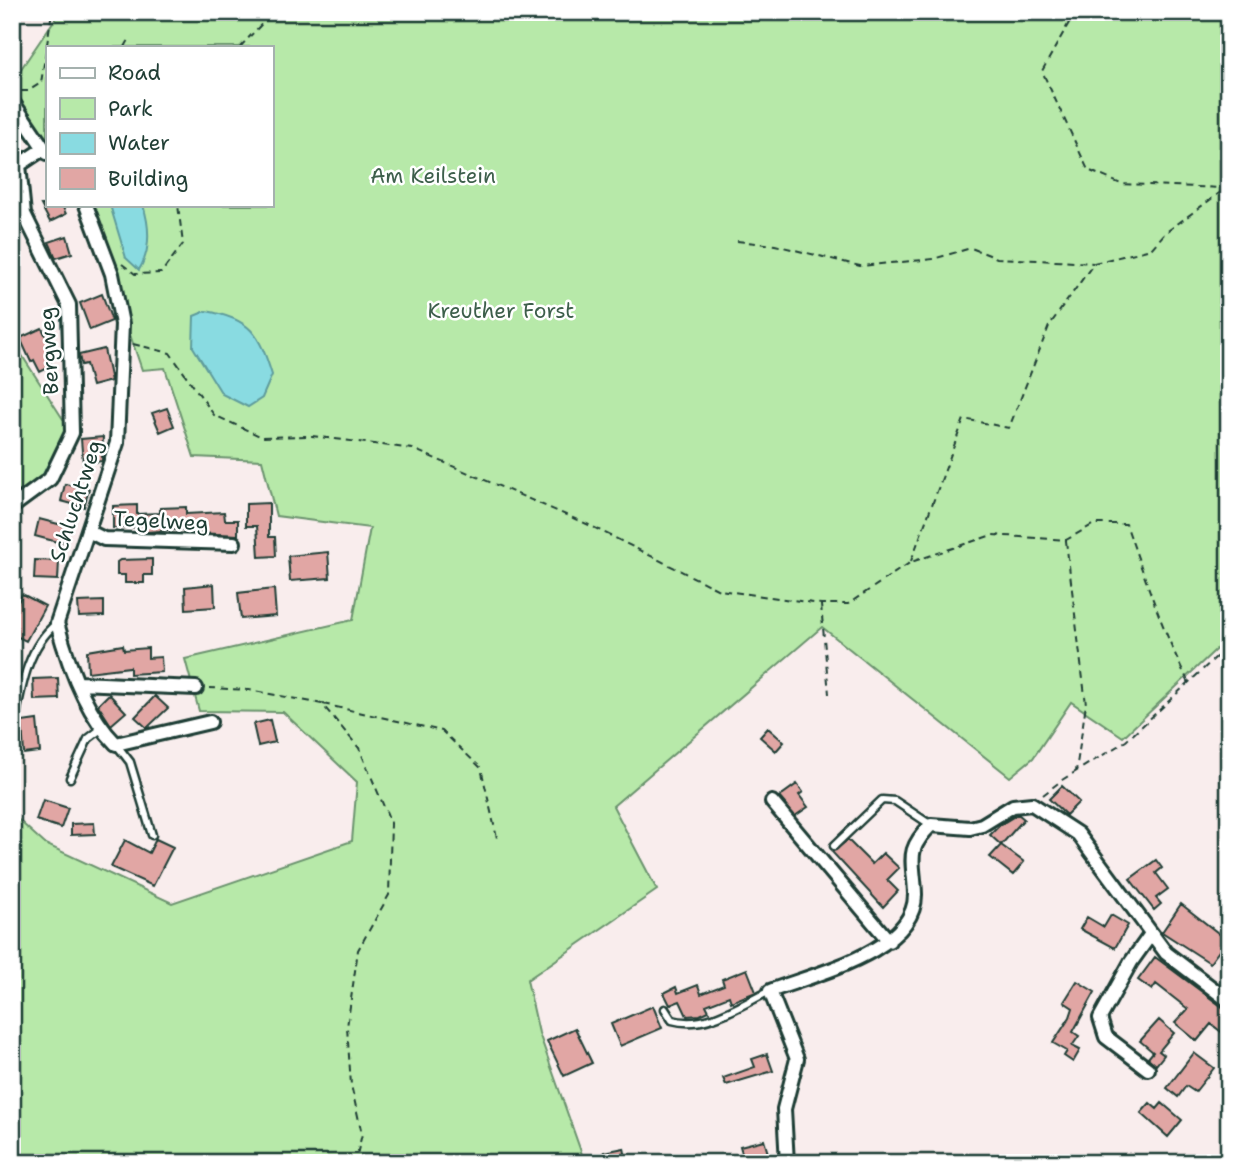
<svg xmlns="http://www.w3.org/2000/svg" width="1241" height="1175" font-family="'Shantell Sans',sans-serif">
  <rect width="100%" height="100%" fill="#f9eded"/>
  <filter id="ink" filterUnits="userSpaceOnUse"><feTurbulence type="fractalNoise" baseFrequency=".0143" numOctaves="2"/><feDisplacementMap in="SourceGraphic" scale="14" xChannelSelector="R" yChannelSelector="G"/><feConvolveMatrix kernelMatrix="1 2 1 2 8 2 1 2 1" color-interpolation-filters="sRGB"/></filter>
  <g filter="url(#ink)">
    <!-- green -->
    <path fill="#b7e9a9" stroke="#6b936e" stroke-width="2" d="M55 12H1229V637L1123 737 1071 702 1033 758 1010 777 822 627 613 806 657 890 527 980 539 1033 585 1163H12V814L45 844 172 903 352 841 357 782 283 712 199 711 185 659 353 620 370 528 276 516 262 460 194 457 165 368 142 370 86 205H271V47H47V153L12 101V82L55 19Z
      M12 340 72 433 50 479 12 507Z"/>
    <!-- water -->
    <path fill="#89dbe1" stroke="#5f9c9c" stroke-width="2" d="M110 205H143C150 227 151 250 139 270L126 258Z
      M206 311C251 319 259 333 272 375L262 398 248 407 222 394 193 347 194 316Z"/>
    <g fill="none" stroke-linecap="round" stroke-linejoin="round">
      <!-- stream -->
      <path stroke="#5f9c9c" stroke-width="3.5" d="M24 129 34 145
        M61 307 65 375
        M42 478 66 431 65 415"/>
    </g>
    <!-- building -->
    <path fill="#e1a6a4" stroke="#1f3d34" stroke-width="2" d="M41 205H62L66 214 50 222Z
      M67 236 72 253 56 258 49 242Z
      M102 294 112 321 90 330 80 303Z
      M42 328 53 351 46 354 52 366 40 372 34 360 31 362 20 338Z
      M104 349 111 381 92 386 86 364 81 365 79 355Z
      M167 408 174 426 160 432 152 413Z
      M103 437 102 461 83 463 81 439Z
      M65 484 89 489 84 507 61 501Z
      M269 503V537H275L276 556 259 557 257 526H246V504Z
      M137 505V514L160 513V508L186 507V514L224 512 225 520H238V535L197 533V528L147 532 140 531V527L113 528V506Z
      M39 519 66 526 61 543 35 536Z
      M328 552 330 578 290 581 288 556Z
      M152 559V575H144V583H125V575H117V562L120 560Z
      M35 560 59 561 58 580 34 579Z
      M214 584 215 607 186 609 185 587Z
      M274 589 276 616 241 619 238 593Z
      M22 594 45 606 26 641 12 634V614Z
      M104 601V616L79 617 78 602Z
      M123 645 124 650 148 648V658L161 657 162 672 130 674V667L88 672 87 651Z
      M58 678 59 699 34 700 33 679Z
      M109 694 126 712 111 725 98 705Z
      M155 696 168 708 147 728 135 717Z
      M37 720 40 752 24 754 22 722Z
      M270 720 275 742 258 746 253 724Z
      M768 728 784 742 776 751 760 737Z
      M797 784 803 792 799 795 808 807 795 816 779 797Z
      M1062 786 1079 802 1066 815 1049 799Z
      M43 800 68 808 61 828 36 820Z
      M1018 814 1024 819 1001 845 990 835 1000 825Z
      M94 823 95 834 71 835V824Z
      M156 839 173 847 153 886 111 867 125 840 149 853Z
      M848 840 872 864 883 853 899 868 887 880 898 891 883 907 832 852Z
      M1001 845 1024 862 1013 875 990 857Z
      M1156 860 1162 868 1156 873 1168 889 1156 898 1161 904 1154 910 1130 879Z
      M1181 904 1227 940 1210 963 1162 932Z
      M1111 915 1128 925 1115 948 1080 929 1087 917 1104 927Z
      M1155 957 1229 1012V1038L1211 1024 1197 1041 1175 1023 1188 1009 1156 984 1152 990 1138 980Z
      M747 969 756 992 731 1002 729 996 706 1005 709 1011 700 1015 687 1016 680 1001 670 1005 664 993 676 987 678 993 698 985 701 994 724 985 722 979Z
      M1077 981 1095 992 1073 1032 1079 1036 1072 1046 1080 1050 1073 1062 1064 1056 1067 1051 1053 1043 1070 1017 1073 1008 1064 1002Z
      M653 1006 662 1028 620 1046 611 1024Z
      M1159 1020 1174 1033 1159 1051 1164 1055 1156 1065 1148 1058 1153 1052 1140 1041Z
      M575 1028 592 1063 564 1076 547 1041Z
      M1194 1053 1214 1068 1195 1092 1186 1086 1178 1097 1167 1088Z
      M767 1054 773 1071 726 1085 723 1078 755 1067 752 1059Z
      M1150 1103 1157 1109 1162 1103 1182 1120 1168 1137 1141 1113Z
      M764 1140 770 1160 745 1163 740 1146Z
      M624 1148 627 1163H605L604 1152Z"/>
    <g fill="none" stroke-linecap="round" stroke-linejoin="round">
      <defs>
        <path id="lane" d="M12 737C20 697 24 649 57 623
          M116 744 130 762 152 835
          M70 778 88 739 101 729
          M834 846 882 800 895 801 931 825
          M665 1009 672 1020C706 1030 740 1005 770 991"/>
        <path id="street" d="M12 101 47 153
          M86 205 112 274 122 324 117 443 57 623C68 664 86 714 116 744L210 722
          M12 507 50 479 72 433 69 305 24 214 19 165 43 149
          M88 531 104 539 234 543
          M79 683 196 688
          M772 802 889 941
          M1148 1069 1106 1037 1100 1018 1131 962 1151 934
          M787 1163 784 1109 797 1059 770 991C814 974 916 951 915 894 914 860 904 852 931 825L970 828 982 825 1013 806 1032 804 1078 834 1166 953 1229 1001"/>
      </defs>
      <!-- lane casing -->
      <use href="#lane" stroke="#1f3d34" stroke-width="11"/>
      <!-- street casing -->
      <use href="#street" stroke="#1f3d34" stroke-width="18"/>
      <!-- path -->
      <path stroke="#1f3d34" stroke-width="2" stroke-dasharray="7 5" stroke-linecap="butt" d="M1075 12 1042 71 1088 170 1121 184 1225 188 1229 193
        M125 47 130 38
        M240 47 273 12
        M21 91H28L41 83 52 12
        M737 241 775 245 860 266 933 259 971 248 997 258 1093 263
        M122 264 135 274 161 273 183 244 178 205
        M133 344 170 353 214 415 262 437 312 436 413 449 589 525 719 590 821 604H848L911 562 992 535 1066 540 1094 524H1126C1145 578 1163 632 1189 683
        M1066 541 1086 704 1076 771
        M911 561 964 419 1009 428 1049 326 1094 263 1151 249 1165 233 1229 186
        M821 605 829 694
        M209 688 249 690 322 704 359 748 391 823 389 895 358 950 347 1027 351 1085 362 1134 355 1163
        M323 704 442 731 481 768 497 838
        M1043 795 1062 780 1126 741 1229 645"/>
      <!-- lane -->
      <use href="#lane" stroke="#fff" stroke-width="6"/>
      <!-- street -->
      <use href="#street" stroke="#fff" stroke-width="12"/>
    </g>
  </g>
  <g text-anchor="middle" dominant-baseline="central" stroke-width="5" stroke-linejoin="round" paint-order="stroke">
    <!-- park labels -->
    <g font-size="21" fill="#3d5f4b" stroke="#fff">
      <text x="433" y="176">Am Keilstein</text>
      <text x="501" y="311">Kreuther Forst</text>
    </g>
    <!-- street labels -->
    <g font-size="21" fill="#1f3d34" stroke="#fff">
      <text transform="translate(49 351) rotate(-93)">Bergweg</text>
      <text transform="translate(76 501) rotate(-72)">Schluchtweg</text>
      <text transform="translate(161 521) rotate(3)">Tegelweg</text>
    </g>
  </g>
  <!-- margin -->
  <rect width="1241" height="1175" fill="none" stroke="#fff" stroke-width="42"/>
  <rect x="21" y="21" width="1199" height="1133" fill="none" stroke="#1f3d34" stroke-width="2.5" filter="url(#ink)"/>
  <!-- legend -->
  <rect x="46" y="46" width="228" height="161" fill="#ffffff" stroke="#a5b1ae" stroke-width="2"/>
  <rect x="60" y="68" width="35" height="10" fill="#ffffff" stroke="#a5b1ae" stroke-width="2"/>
  <text x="108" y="80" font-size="21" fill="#1f3d34">Road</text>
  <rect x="60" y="98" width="35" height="21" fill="#b7e9a9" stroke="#a5b1ae" stroke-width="2"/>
  <text x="108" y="116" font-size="21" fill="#1f3d34">Park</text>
  <rect x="60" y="133" width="35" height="21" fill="#89dbe1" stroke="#a5b1ae" stroke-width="2"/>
  <text x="108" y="150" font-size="21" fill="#1f3d34">Water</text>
  <rect x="60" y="168" width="35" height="21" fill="#e1a6a4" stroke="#a5b1ae" stroke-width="2"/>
  <text x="108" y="186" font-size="21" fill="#1f3d34">Building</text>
</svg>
